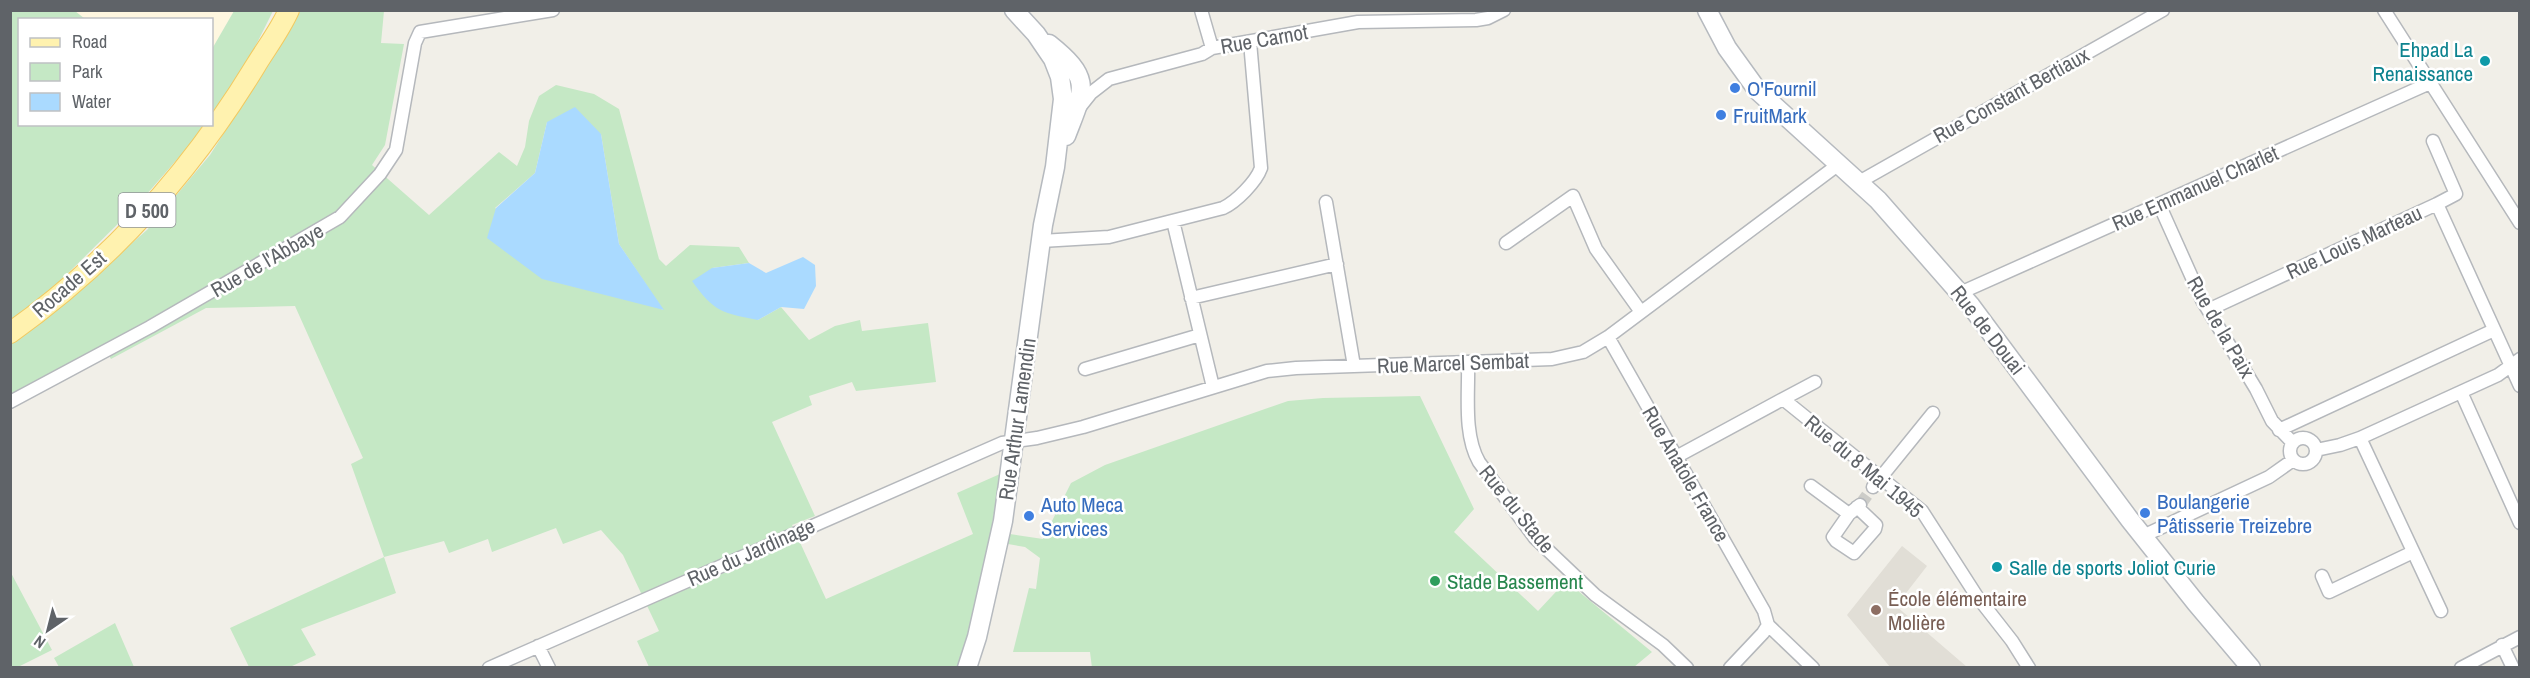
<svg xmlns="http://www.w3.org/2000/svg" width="2530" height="678" font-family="'Archivo Narrow',sans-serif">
  <rect width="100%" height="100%" fill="#f1efe8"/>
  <!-- commercial -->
  <path fill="#fef7e0" d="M75 11H234L212 49V20L85 19Z"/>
  <!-- education -->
  <path fill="#e1ded6" d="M1902 546 1927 566 1896 606 1967 667H1890L1847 615Z"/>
  <!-- green -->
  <path fill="#c5e8c5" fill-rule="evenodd" d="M11 11H75L85 19 20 20V124L207 125 139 203 49 292 11 320Z
    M234 11H273L245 67 212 117V49Z
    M300 11H384L381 43 404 44 385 145 372 165 429 215 499 152 517 166 525 147 529 121 539 96 556 85 594 94 619 109 659 259 666 266 690 245 739 247 749 263 712 268 758 320 781 307 809 340 835 326 860 320 862 331 928 323 936 382 856 391 852 382 809 396 812 405 772 422 815 516 792 525 826 599 973 534 957 493 1000 474 991 532 960 667H649L637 641 659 631 623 555 601 530 563 544 556 528 492 552 488 539 449 553 444 541 384 557 396 593 301 629 316 655 290 667H249L230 628 384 557 351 464 363 458 295 306 206 308 111 359 103 345 11 396V344L62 304 147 230 210 155 286 36ZM547 122 601 134 619 244 663 310 495 208 535 173Z
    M1420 396 1474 509 1454 532 1538 611 1566 581 1652 652 1634 667 1092 668 1090 652H1013L1029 588 1036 589 1040 558 1025 547 1008 544 1010 534 1043 539 1071 483 1105 465 1288 401 1323 398Z
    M10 571 52 650 18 667H11Z
    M115 623 134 667H59L54 658Z"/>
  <!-- water -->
  <path fill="#aadaff" d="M575 107 601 134 619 244 664 310 542 279 487 238 496 208 535 173 547 122Z
    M803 257 815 265 816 286 804 309 781 307 758 320C722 313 714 312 692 281L712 268 749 263 766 273Z"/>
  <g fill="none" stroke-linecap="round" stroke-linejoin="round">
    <!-- street-tunnel -->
    <path stroke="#ccccc8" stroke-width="12" stroke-dasharray="12 6" stroke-linecap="butt" d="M1860 505 1873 487"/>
    <defs>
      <path id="street" d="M1201 10 1212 48
        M2384 10 2520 223
        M1079 108 1091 93 1109 79 1202 54 1212 48 1358 22 1476 20 1488 18 1504 10
        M2433 141 2456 194 2437 204
        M1859 182 2163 10
        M1326 202 1354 366
        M2159 204 2202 300 2256 389 2272 421 2293 443
        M1173 221 1213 387
        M1041 241 1109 237 1223 208C1236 202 1256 182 1261 168L1250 42
        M1506 243 1573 196 1596 249 1641 312
        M1960 293 2430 83
        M1191 298 1337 264
        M2208 310 2437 204 2520 386
        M1608 337 1764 611 1768 625 1813 668
        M1468 362C1469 393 1463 434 1479 462L1535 538 1595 595 1663 645 1687 668
        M1085 369 1200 335
        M2461 392 2520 523
        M1783 399 1815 382
        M10 402 150 327 340 217 380 174 396 150 415 43 420 32 553 10
        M2279 430 2494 330
        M2290 451a13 13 0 1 1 26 0a13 13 0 1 1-26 0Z
        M2360 438 2441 611
        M2316 450 2340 445 2360 438 2498 375 2520 359
        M1676 457 1783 399 1922 511 1976 595 2012 641 2029 668
        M1811 486 1849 514
        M1873 487 1933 413
        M1857 507 1876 525 1875 529 1854 553 1836 541 1833 537 1849 514 1860 505
        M2143 536 2269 477 2293 460
        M2322 576 2329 592 2413 552
        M2502 645 2513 668
        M538 646 549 668
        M489 668 1002 443 1037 438 1083 427 1267 371 1296 368 1552 359 1583 352 1608 337 1839 164
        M1730 668 1763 633 1768 625
        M2461 668 2520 637"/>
      <path id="secondary" d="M1707 10 1727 48 1758 91 1878 200 1971 306 2130 520 2196 603 2251 668
        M1049 44C1093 79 1084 89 1066 136
        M967 668 977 637 1003 521 1043 225 1055 167 1063 99 1060 77 1053 59 1036 34 1014 10"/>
      <path id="primary" d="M10 333C110 262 193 169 256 65 267 47 280 30 289 10"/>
    </defs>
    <!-- street casing -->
    <use href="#street" stroke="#b5b8bc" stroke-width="15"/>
    <!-- secondary casing -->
    <use href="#secondary" stroke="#b6babf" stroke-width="21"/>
    <!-- primary casing -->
    <use href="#primary" stroke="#f2c960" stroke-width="22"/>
    <!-- street -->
    <use href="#street" stroke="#fff" stroke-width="12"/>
    <!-- secondary -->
    <use href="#secondary" stroke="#fff" stroke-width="18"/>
    <!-- primary -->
    <use href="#primary" stroke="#fff2af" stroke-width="20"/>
  </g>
  <!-- markers -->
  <g fill="#0f9aa8" stroke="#fff" stroke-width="2">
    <circle cx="2485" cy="61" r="6"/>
    <circle cx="1997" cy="567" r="6"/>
  </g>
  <g fill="#3f7fe0" stroke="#fff" stroke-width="2">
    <circle cx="1735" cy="88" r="6"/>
    <circle cx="1721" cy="115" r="6"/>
    <circle cx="2145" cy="513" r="6"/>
    <circle cx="1029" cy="516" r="6"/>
  </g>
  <circle fill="#2e9e5b" stroke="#fff" stroke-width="2" cx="1435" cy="581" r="6"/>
  <circle fill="#8d6e63" stroke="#fff" stroke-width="2" cx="1876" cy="610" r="6"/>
  <g text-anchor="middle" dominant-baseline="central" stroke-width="5" stroke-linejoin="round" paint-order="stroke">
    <!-- shield labels -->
    <rect fill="#fff" stroke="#8f9295" stroke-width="1.5" x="118.5" y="193" width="57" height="34" rx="4.5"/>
    <g font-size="20" font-weight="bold" fill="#5f6368">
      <text x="147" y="210">D 500</text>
    </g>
    <!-- street labels -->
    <g font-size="21" fill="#5f6368" stroke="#fff">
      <text transform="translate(1264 39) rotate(-10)">Rue Carnot</text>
      <text transform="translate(2011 95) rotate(-29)">Rue Constant Bertiaux</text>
      <text transform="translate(2195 188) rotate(-24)">Rue Emmanuel Charlet</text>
      <text transform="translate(2354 242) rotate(-25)">Rue Louis Marteau</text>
      <text transform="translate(267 260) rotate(-30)">Rue de l'Abbaye</text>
      <text transform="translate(69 284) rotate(-41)">Rocade Est</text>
      <text transform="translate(2221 327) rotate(60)">Rue de la Paix</text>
      <text transform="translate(1988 330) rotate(52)">Rue de Douai</text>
      <text transform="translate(1453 363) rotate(-2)">Rue Marcel Sembat</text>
      <text transform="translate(1017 419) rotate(-82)">Rue Arthur Lamendin</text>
      <text transform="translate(1864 466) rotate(40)">Rue du 8 Mai 1945</text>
      <text transform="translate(1686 474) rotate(60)">Rue Anatole France</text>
      <text transform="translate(1517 509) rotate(51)">Rue du Stade</text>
      <text transform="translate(751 552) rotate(-24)">Rue du Jardinage</text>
    </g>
    <!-- culture labels -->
    <g font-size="21" fill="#0d838f" stroke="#fff" text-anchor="end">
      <text x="2473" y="49">Ehpad La<tspan x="2473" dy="24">Renaissance</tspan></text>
      <text x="2009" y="567" text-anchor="start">Salle de sports Joliot Curie</text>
    </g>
    <!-- shop labels -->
    <g font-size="21" fill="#366cbe" stroke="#fff" text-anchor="start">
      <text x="1747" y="88">O'Fournil</text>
      <text x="1733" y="115">FruitMark</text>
      <text x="2157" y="501">Boulangerie<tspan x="2157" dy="24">Pâtisserie Treizebre</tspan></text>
      <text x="1041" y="504">Auto Meca<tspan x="1041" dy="24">Services</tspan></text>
    </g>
    <!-- leisure labels -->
    <g font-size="21" fill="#27864d" stroke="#fff" text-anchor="start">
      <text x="1447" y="581">Stade Bassement</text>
    </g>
    <!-- education labels -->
    <g font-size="21" fill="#785e54" stroke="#fff" text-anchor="start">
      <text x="1888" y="598">École élémentaire<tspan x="1888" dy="24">Molière</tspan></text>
    </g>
  </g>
  <!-- border -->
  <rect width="2530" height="678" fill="none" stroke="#5f6368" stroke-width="24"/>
  <!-- legend -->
  <rect x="18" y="18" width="195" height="108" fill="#ffffff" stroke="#bfc1c3" stroke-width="1.5"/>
  <rect x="30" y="38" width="30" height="9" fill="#fff2af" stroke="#bfc1c3" stroke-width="1.5"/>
  <text x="72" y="48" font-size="18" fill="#5f6368">Road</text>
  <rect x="30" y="63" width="30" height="18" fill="#c5e8c5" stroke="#bfc1c3" stroke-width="1.5"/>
  <text x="72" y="78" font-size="18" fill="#5f6368">Park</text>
  <rect x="30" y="93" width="30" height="18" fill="#aadaff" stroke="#bfc1c3" stroke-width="1.5"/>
  <text x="72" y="108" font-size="18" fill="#5f6368">Water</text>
  <!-- north arrow -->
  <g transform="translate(48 630) rotate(215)" stroke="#ffffff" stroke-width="4.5" paint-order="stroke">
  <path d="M0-4.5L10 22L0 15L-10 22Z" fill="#5f6368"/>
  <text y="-9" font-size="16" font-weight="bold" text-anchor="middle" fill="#5f6368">N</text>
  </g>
</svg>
